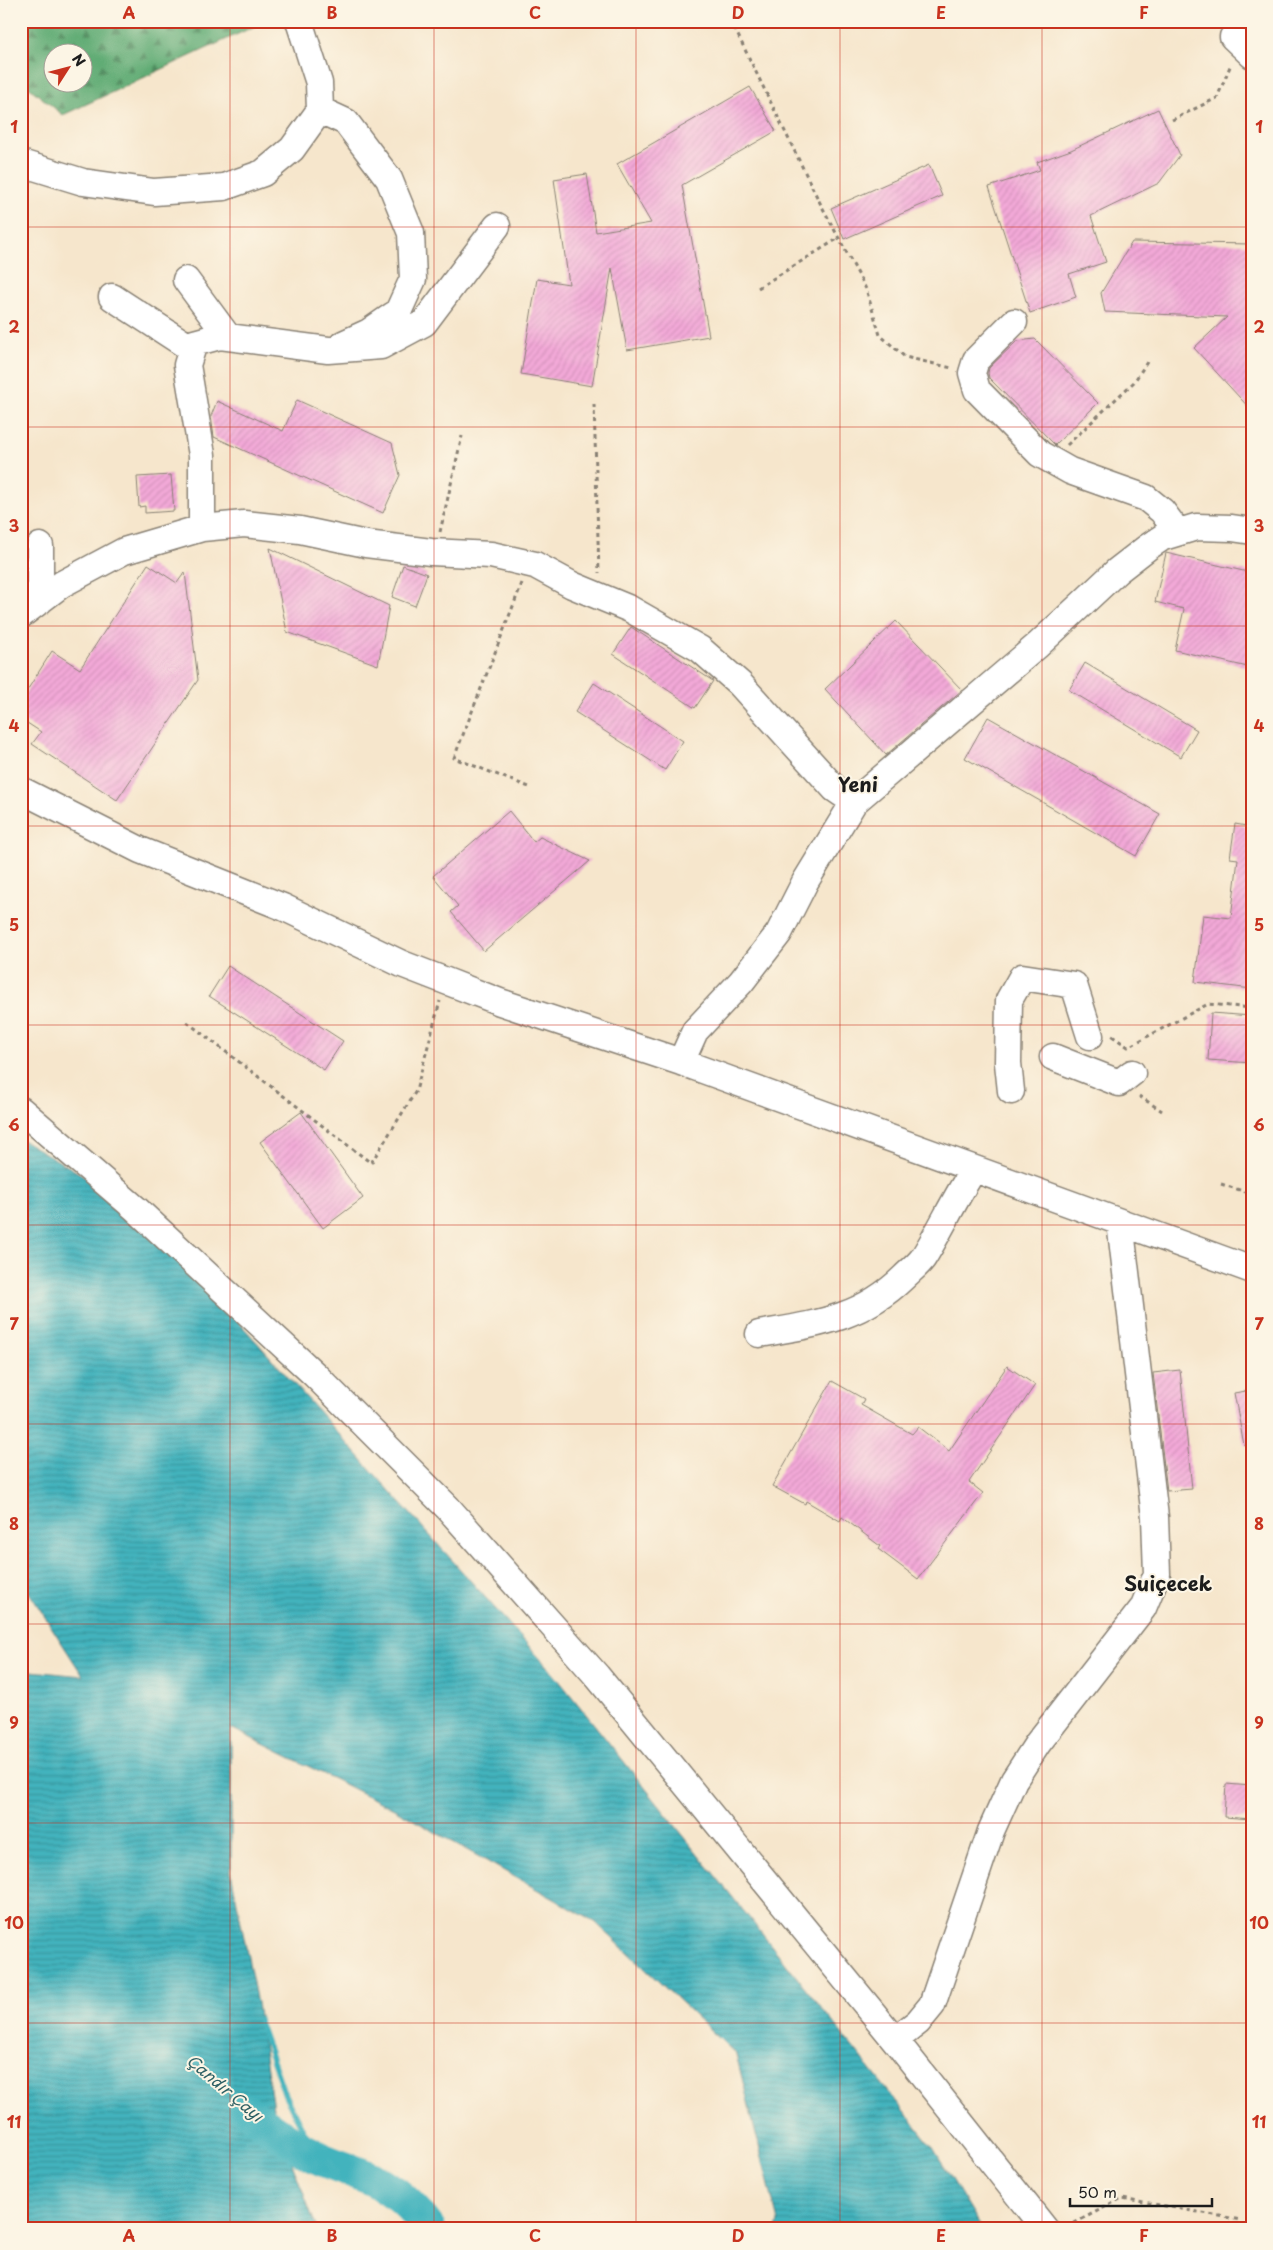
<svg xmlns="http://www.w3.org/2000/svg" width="1273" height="2250" font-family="'Playpen Sans',sans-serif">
<defs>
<pattern id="forest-firs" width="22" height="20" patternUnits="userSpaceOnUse" patternTransform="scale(1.25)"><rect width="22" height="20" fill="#61ac74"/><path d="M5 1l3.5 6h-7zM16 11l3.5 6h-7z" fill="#4f8b5e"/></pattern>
<pattern id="water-rules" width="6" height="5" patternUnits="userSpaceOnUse" patternTransform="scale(1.25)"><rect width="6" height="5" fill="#43b3bd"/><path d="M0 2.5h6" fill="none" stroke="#379199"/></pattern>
<pattern id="building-hatch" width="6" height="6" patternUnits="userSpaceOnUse" patternTransform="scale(1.25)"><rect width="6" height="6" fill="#f3a9d8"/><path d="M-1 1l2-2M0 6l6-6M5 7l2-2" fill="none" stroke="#d091b9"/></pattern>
</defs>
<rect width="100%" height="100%" fill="#fcf5e5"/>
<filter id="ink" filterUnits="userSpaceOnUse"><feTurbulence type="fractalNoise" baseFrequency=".02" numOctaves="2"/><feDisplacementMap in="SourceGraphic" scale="10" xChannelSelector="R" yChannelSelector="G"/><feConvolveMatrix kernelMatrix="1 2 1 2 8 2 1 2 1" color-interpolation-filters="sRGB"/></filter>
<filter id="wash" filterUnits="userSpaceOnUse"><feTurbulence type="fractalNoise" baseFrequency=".0096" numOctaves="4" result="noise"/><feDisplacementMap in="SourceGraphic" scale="20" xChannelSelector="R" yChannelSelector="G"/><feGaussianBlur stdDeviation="1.12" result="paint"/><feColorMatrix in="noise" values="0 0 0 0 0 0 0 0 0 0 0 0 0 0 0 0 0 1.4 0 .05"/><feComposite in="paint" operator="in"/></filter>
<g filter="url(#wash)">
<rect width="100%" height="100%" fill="#f6e6cc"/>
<path fill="url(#forest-firs)" stroke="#3e6448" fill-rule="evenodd" d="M21,21H266L63,115L21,81ZM52,52H82V82H52Z"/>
<path fill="url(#water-rules)" stroke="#30686c" d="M21,1139L134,1205L553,1673L932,2146L982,2229H776L778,2222L736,2054L595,1922L394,1809L231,1728V1872L257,2003L274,2115L317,2229H21V1670L83,1676L21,1580Z"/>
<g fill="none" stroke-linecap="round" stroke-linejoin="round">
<path stroke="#43b3bd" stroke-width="5.5" d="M258,2019L285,2095L317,2157"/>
<path stroke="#43b3bd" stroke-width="34" d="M245,2109C268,2127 292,2145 319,2158C336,2166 355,2171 372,2179C396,2190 414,2208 429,2229"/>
</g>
<g id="blocks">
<path fill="url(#building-hatch)" d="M750,87L776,131L682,185L709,336L627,350L612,268L592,386L521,374L537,279L569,284L554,179L587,174L596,232L651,223L617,164Z
M1158,109L1180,155L1159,183L1091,216L1106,262L1069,274L1076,297L1030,313L989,187L1040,170L1037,162L1071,150Z
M929,165L942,196L844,239L831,208Z
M1132,242L1252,244V411L1194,348L1227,317L1105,312L1101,293Z
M1035,339L1098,403L1055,445L989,378L988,373L989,368L1017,341Z
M297,400L392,443L400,475L383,513L214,437L211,416L217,401L283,431Z
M171,475L174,511L145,513V506L139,507L137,477Z
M270,548L389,606L378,665L287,632Z
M1166,553L1252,573V668L1175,650L1184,609L1155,602Z
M148,564L177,583L185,572L198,680L117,800L32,744L41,732L21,719V700L52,651L80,669Z
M403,565L427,574L415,606L392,597Z
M896,621L962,690L886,755L825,689Z
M631,627L713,681L695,708L613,654Z
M1085,663L1197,730L1181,757L1069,690Z
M594,683L683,741L665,770L575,712Z
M988,717L1160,814L1136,856L965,758Z
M509,811L534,842L540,837L590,861L484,951L451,912L458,906L433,876Z
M1235,824L1252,827V989L1195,982L1203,915L1231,918L1238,859L1230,858Z
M228,966L343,1041L324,1070L209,996Z
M1211,1013L1252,1016V1063L1208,1060Z
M301,1112L363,1198L323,1228L260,1142Z
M1007,1366L1035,1385L969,1482L983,1493L918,1579L878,1549L880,1546L842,1517L840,1521L806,1501L805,1504L772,1486L832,1381L864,1399L861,1405L912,1434L918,1427L949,1451Z
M1180,1370L1192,1489L1167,1491L1153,1373Z
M1252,1390V1445H1244L1234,1393Z
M1226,1784L1252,1786V1819L1224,1817Z"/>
</g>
</g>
<g filter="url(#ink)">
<use href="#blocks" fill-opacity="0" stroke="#898174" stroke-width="1"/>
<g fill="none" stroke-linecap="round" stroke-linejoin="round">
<defs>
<path id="minor" d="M1233,37L1252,55
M320,110L346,122L389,179L411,233L413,279L398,312L369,332L343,344
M21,163L83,182L154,192L224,187L263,173L292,149L320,110L319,83L299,21
M186,280L228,337
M112,297L192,349
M1014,322L976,360L972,373L977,390L1040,454L1070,471L1146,498L1162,511L1177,531
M202,528V455L187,365L194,343L220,336L328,350L381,346L424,323L497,226
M40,601V546
M21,615L62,584L124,551L202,528L244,524L300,530L366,544L431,552L491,555L535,565L572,585L630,609L700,649L740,684L835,789L854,802
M21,790L140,850L283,907L402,964L446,981L500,1002L681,1062L1252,1270
M1053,1057L1119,1083L1132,1073
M681,1062L695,1031L741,982L779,933L805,882L854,802L1038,645L1117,571L1148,547L1163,537L1196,527L1232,528L1252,531
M1011,1091L1008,1063L1009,1000L1022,977L1074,985L1090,1036
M21,1110L136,1209L314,1374L448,1508L597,1676L895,2040L1045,2229
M759,1334C816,1324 861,1319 904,1277C910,1271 918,1265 923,1258C941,1229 955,1198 974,1169
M895,2040L918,2022L932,2005L991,1831L1014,1780L1038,1743L1143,1608L1157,1574L1155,1517L1120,1222"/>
</defs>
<use href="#minor" stroke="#898174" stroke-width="29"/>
<path stroke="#898174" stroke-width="3" stroke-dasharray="4 4" stroke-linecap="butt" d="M731,21L818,199L866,289L880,335L905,357L952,368
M1172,120L1217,98L1231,64
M758,288L839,238
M594,404L599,573
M1067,445L1134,382L1147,362
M440,532L462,436
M522,583L454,758L529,787
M187,1022L371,1163L416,1091L440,1001
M1112,1036L1128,1047L1208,1004L1252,1008
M1139,1096L1162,1111
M1221,1184L1252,1194
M1067,2227L1122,2198L1241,2220"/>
<use href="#minor" stroke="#fff" stroke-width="26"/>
</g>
</g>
<path fill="none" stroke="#c8321e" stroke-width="1" stroke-opacity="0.55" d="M230,21V2229M434,21V2229M636,21V2229M840,21V2229M1042,21V2229M21,227H1252M21,427H1252M21,626H1252M21,826H1252M21,1025H1252M21,1225H1252M21,1424H1252M21,1624H1252M21,1823H1252M21,2023H1252"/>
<g text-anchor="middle" stroke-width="4" stroke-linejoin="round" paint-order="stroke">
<g font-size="16" font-style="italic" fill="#2e6064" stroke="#fcf5e5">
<text transform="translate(225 2088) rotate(40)" y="6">Çandır Çayı</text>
</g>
<g font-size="20" font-weight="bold" fill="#1c1c1c" stroke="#fcf5e5">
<text x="858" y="792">Yeni</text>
<text x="1168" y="1591">Suiçecek</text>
</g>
</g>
<rect width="1273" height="2250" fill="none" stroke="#fcf5e5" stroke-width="55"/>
<g transform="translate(68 68) rotate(54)"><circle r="24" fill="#fcf5e5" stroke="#a29e95"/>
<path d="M0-4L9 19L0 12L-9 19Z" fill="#c8321e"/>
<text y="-8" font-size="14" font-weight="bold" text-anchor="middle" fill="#1c1c1c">N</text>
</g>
<path d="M1070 2198v8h142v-8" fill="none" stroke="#1c1c1c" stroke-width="2.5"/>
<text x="1078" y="2198" font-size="15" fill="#1c1c1c" stroke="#fcf5e5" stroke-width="4" paint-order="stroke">50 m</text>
<rect x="28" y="28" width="1218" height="2194" fill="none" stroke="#c8321e" stroke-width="2"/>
<g font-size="16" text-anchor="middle" font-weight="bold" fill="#c8321e">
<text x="129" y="19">A</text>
<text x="332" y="19">B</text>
<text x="535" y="19">C</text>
<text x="738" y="19">D</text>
<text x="941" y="19">E</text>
<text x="1144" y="19">F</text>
<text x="14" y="133">1</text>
<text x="1259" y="133">1</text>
<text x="14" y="333">2</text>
<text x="1259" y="333">2</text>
<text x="14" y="532">3</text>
<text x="1259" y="532">3</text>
<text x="14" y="732">4</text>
<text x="1259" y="732">4</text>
<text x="14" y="931">5</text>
<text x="1259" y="931">5</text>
<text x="14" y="1131">6</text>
<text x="1259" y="1131">6</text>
<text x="14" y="1330">7</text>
<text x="1259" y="1330">7</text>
<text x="14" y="1530">8</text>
<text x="1259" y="1530">8</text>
<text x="14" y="1729">9</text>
<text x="1259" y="1729">9</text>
<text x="14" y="1929">10</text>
<text x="1259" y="1929">10</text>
<text x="14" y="2128">11</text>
<text x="1259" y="2128">11</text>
<text x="129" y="2242">A</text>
<text x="332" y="2242">B</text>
<text x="535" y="2242">C</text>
<text x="738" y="2242">D</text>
<text x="941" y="2242">E</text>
<text x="1144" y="2242">F</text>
</g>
</svg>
